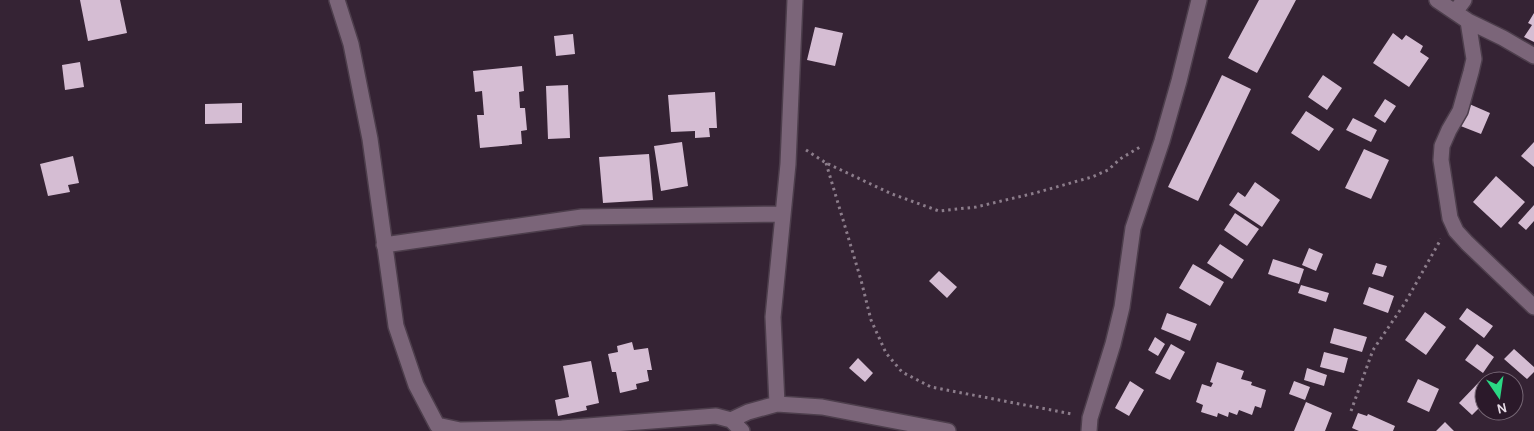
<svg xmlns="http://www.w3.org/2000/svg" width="1534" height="431" font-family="Karla,sans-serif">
<rect width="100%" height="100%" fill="#352334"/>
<path fill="#d5bdd3" d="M80,0H120L127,33L88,41Z
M1259,0H1296L1257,73L1228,58Z
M1534,13V42L1524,37L1532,25L1528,23Z
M815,27L843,33L835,66L807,60Z
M1393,33L1402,40L1406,35L1423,46L1420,52L1429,58L1409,87L1373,63Z
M573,34L575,54L556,56L554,36Z
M80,62L84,87L65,90L62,65Z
M522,66L524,91L519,92L520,108H525L527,130L521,131L522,144L480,148L477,115H484L482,91L475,92L473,71Z
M1222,75L1251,89L1198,201L1168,187Z
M1323,75L1342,88L1327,110L1308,97Z
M568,85L570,138L548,139L546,86Z
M715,92L717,128H709L710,137L695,138V131L671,132L668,95Z
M1385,99L1396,106L1385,123L1374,116Z
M242,103V123L205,124V104Z
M1467,103L1490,113L1481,134L1458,125Z
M1306,111L1334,129L1319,151L1291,133Z
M1353,118L1377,130L1371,142L1346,130Z
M682,142L688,186L661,191L654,146Z
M1534,142V167L1521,156Z
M1364,149L1389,160L1371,199L1345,188Z
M649,154L653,200L603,203L599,157Z
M73,156L79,183L68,185L70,192L48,196L40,164Z
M1496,176L1525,202L1501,228L1473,202Z
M1255,182L1280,200L1262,227L1229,205L1238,192L1245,197Z
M1534,205V221L1526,230L1518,223Z
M1235,213L1259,229L1247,246L1224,230Z
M1220,244L1244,260L1232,279L1207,263Z
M1309,248L1323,254L1316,271L1302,265Z
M1273,259L1304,269L1299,284L1268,274Z
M1376,263L1387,266L1383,277L1372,274Z
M1193,264L1224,282L1210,306L1179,288Z
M939,271L957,287L947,298L929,281Z
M1301,285L1329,293L1326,302L1298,293Z
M1369,287L1394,296L1388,313L1363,304Z
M1467,308L1493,326L1484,338L1459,319Z
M1425,312L1446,327L1426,355L1405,340Z
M1167,313L1197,324L1190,341L1161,329Z
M1334,328L1367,337L1362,352L1330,343Z
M1155,337L1165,344L1158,356L1148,350Z
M632,342L634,350L648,348L652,370H647L649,381L636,384L637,389L620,393L616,372H612L608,354L618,352L617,346Z
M1171,344L1185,352L1170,380L1155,373Z
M1477,344L1494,357L1483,373L1465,360Z
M1514,349L1534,367V372L1527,379L1504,359Z
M1324,352L1348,358L1344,373L1320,367Z
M858,358L873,373L865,382L849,368Z
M591,361L599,403L586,406L587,410L558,416L555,400L569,397L563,366Z
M1217,362L1244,371L1241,379L1252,382L1251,385L1266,390L1261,408L1255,406L1252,415L1239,410L1237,415L1229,412L1228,417L1218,413L1217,417L1201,412L1203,405L1196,402L1202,384L1211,387L1213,383L1210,382Z
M1307,368L1327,375L1324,386L1304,380Z
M1418,379L1439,389L1429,412L1407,402Z
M1482,379L1484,381V403L1472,415L1459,403Z
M1130,381L1144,390L1129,416L1115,408Z
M1294,381L1310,387L1305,400L1289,394Z
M1306,402L1332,413L1325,431H1294Z
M1358,413L1367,416L1368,414L1395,426L1393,431H1359L1352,428Z
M1445,422L1454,431H1436Z"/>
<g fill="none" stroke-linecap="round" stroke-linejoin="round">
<defs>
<path id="minor" d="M337,0L351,44L370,139L396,326L416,385L437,425L460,430L562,428L716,416L731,420L742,431
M1437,0L1468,21L1503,38L1534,56
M1455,12L1464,0
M1468,21L1474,59L1471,72L1460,111L1449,130L1442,146L1441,160L1450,218L1456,231L1467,243L1534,307
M384,245L582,217L782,214
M777,404L773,317L788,164L795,0
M731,420L748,412L777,404L822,407L948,431
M1089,431L1090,418L1113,344L1122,307L1133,228L1162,141L1179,81L1199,0"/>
</defs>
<use href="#minor" stroke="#4d3e4c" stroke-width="18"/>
<path stroke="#8c7d8b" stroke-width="3" stroke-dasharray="2.5 4" stroke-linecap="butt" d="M806,150L826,163L892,194L939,211L976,207L1035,193L1092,177L1108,170L1120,159L1140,147
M826,163L861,280L871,320L886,353L902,372L931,387L1072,414
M1351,411L1373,350L1405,303L1441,239"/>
<use href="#minor" stroke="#7b6579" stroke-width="15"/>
</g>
<g transform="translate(1499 396) rotate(167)"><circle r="24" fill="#2b192a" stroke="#766775"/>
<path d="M0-4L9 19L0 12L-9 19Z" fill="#2bd884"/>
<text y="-8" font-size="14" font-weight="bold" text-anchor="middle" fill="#e7dbe6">N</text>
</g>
</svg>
